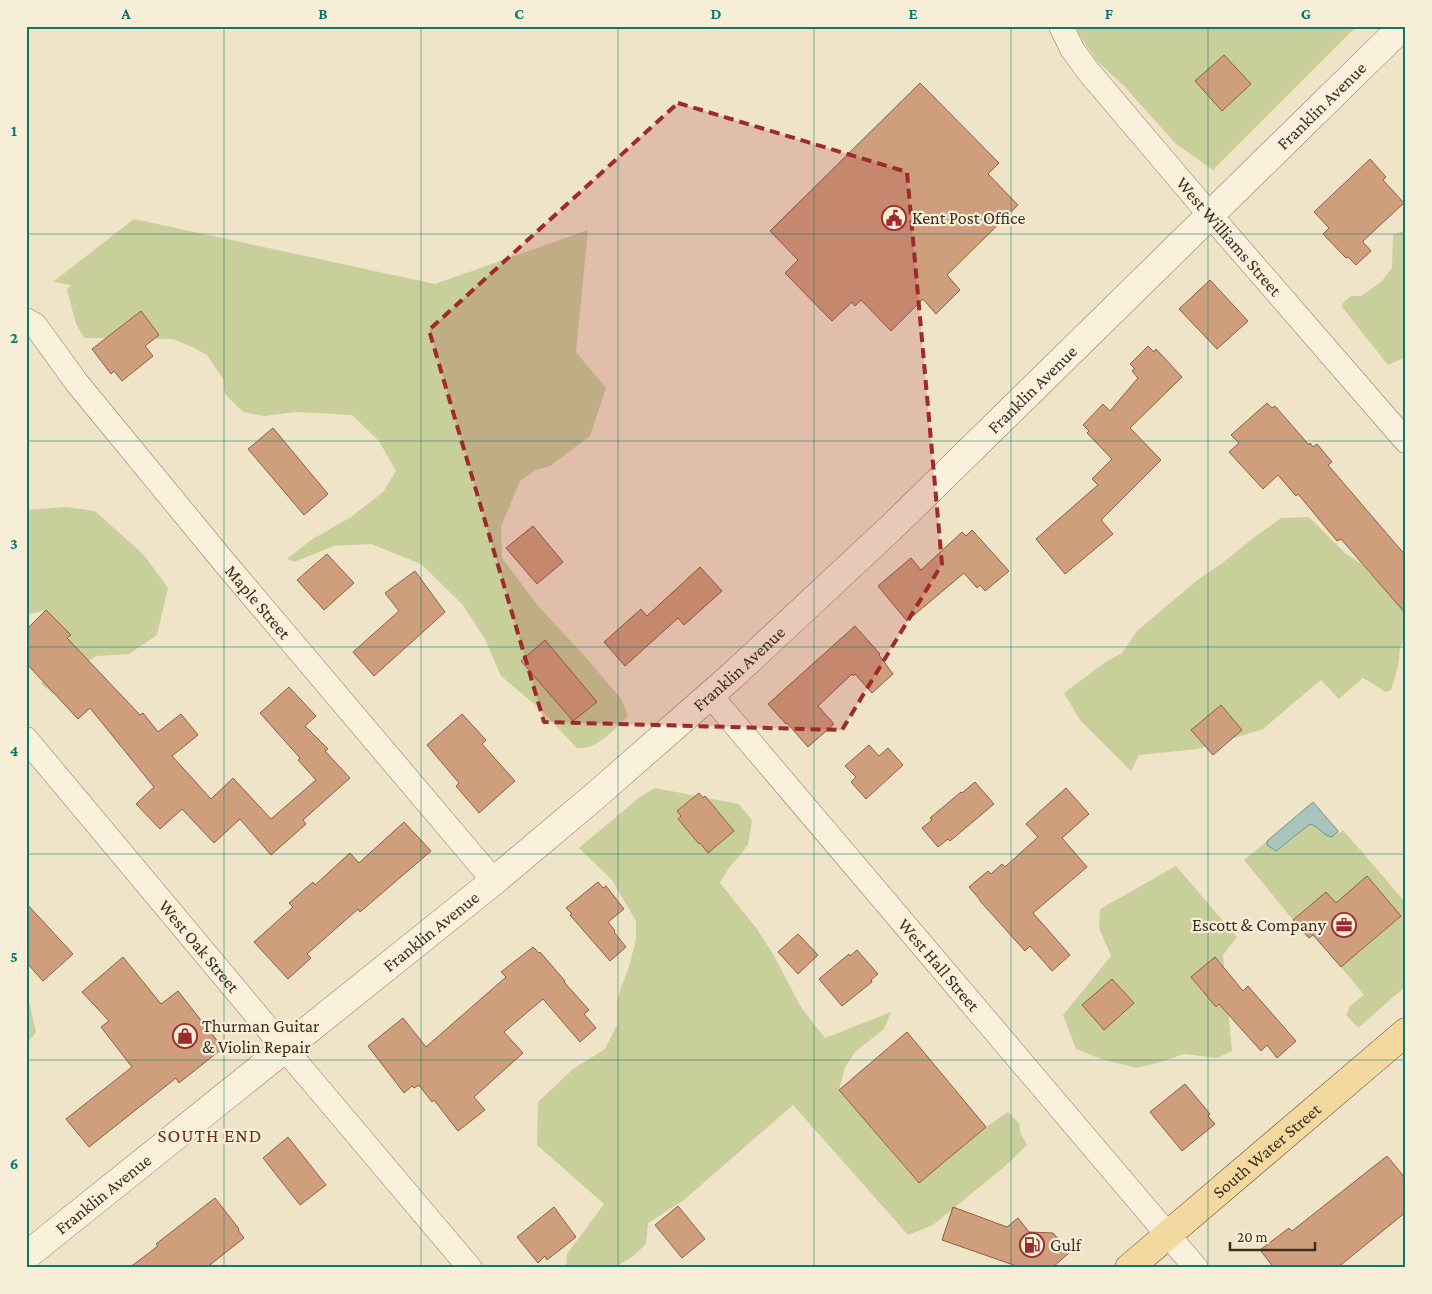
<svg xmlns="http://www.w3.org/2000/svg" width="1432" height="1294" font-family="'Crimson Pro',serif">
<rect width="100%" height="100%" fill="#f0e4c8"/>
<path fill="#c9cf9b" d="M1080,26H1357L1213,170L1175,143L1124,86L1097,61L1076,30Z
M134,219L435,284L588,230L576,352L606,388L590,436L550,466L536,470L520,481L501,527L502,558L539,607L590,662L621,699L628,716C615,728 597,751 577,748L539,708L501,676L485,639L462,604L421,564L371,544L334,546L294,562L287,559L311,540L351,517L383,492L396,471L379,441L352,415L296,412L264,416L243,412L225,394L223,379L207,355L194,348L173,339L84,338L76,324L67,290L71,285L53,282Z
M1404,231L1406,233V357L1388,365L1342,307L1343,303L1351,296H1361L1374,287L1382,281L1392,268L1393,235Z
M66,507L95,511L144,555L168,588L157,635L129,654L97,656L75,668L54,694L41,684L46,670L60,656L71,635L46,610L26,615V510Z
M1309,517L1346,554L1362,564L1400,607L1406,608V637L1400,648L1398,667L1391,690L1386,692L1363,678L1339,699L1321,680L1263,729L1198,749L1139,755L1131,771L1080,720L1064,693L1107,661L1122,653L1137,631L1200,578L1221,564L1256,536L1281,518Z
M655,788L739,804L752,820L748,845L729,868L720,883L757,929L773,954L801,1007L825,1038L891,1012L884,1029L855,1052L845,1067L839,1090L918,1183L986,1127L1008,1112L1019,1123L1020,1132L1027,1145L1003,1168L933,1225L908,1235L793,1105L684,1200L648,1223L646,1244L631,1258L613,1268H566L567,1254L604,1204L537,1145L538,1102L573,1069L605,1049L617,1025V1004L621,987L629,967L636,939V921L612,880L579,848L641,796Z
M1310,824C1318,826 1323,833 1331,837L1338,831L1340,833L1343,830L1406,903V986L1358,1028L1346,1015L1350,1006L1364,995L1341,967L1351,959L1350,956L1359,952L1401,916L1367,876L1336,903L1326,892L1293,920L1244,860L1267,841L1268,845L1276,851Z
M1176,866L1237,937L1223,955L1232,1051L1217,1058L1184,1054L1160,1062L1137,1068L1101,1059L1076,1049L1063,1015L1111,956L1099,928L1100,909Z
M26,988L36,1032L26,1045Z"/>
<path fill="#a9c4bc" stroke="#6f938a" d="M1313,802L1338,831L1332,837C1323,836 1319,826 1310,824L1276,851L1267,845V841Z"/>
<path fill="#cf9f7d" stroke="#8d5f41" d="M1224,55L1251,84L1222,111L1195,81Z
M920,83L999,163L988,174L1018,205L947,275L960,290L936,314L923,299L891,331L861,300L855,306L852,302L832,321L785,273L798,260L770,231Z
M1370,159L1386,177L1383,180L1404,203L1363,241V242L1371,251L1356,265L1348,257L1346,258L1323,234L1329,228L1314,212Z
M1210,280L1248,321L1217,349L1179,309Z
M141,311L159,335L145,346L153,356L122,381L114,371L111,374L92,349Z
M1148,346L1154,352L1156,349L1182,377L1130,428L1161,460L1101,520L1113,534L1065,574L1036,539L1098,485L1092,479L1112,459L1087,433L1089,431L1083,425L1103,404L1110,411L1138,378L1132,371L1135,369L1130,364Z
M1267,403L1272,408L1275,406L1309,445L1310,443L1313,447L1317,444L1332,462L1328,465L1406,556V614L1341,539L1337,541L1298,494L1296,496L1278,475L1263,489L1229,452L1239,443L1231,435Z
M273,428L328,494L304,515L248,449Z
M533,526L563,562L537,584L506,548Z
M972,530L1009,571L985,591L980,585L977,588L964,573L907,621L878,586L911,558L921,570L962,532L966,536Z
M327,554L354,583L324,610L297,580Z
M700,567L722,591L684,625L678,618L625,666L604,642L641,609L647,616Z
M415,571L445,612L374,676L353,652L399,611L385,593Z
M46,610L71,635L67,638L140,715L143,713L158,732L181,714L198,735L172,756L211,799L233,778L271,819L316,780L298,760L300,758L260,713L289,687L316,716L305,726L328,749L325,751L350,778L303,820L306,824L271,855L240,819L214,843L182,809L160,829L136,804L154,787L90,708L78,719L26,663V630Z
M855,626L880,654L879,655L893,674L872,693L855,674L853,676L852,674L818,706L834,724L808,747L787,723L786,724L768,704Z
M545,640L597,702L573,721L521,661Z
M1221,705L1242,730L1213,755L1191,730Z
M462,714L486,740L482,744L515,781L479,813L456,786L459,783L427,745Z
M869,745L879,756L888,748L903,765L866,799L851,782L856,777L845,766Z
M975,782L994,804L950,841L948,839L938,847L922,828L932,820L930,818L961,792L962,793Z
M1066,788L1089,814L1062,838L1087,867L1033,913L1070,955L1052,971L1030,946L1025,951L980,901V900L969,887L988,871L991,874L1002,864L1005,867L1038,837L1026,824Z
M699,793L703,798L705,796L734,831L708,853L700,843L699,844L678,819L681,816L677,811Z
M404,822L431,851L360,912L358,909L307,954L311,958L288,979L254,942L293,907L289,903L313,882L315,885L350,853L359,863Z
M1367,876L1401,916L1341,967L1313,935L1309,938L1293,920L1326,892L1336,903Z
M598,882L603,888L606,886L624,909L608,922L615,931L614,932L626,947L610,961L570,915L572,914L566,908Z
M26,903L73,954L43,981L26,962Z
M798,934L818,955L798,974L778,952Z
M533,947L539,953L540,952L565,981L564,982L589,1010L584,1014L596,1028L580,1042L543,999L504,1032L523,1053L474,1097L485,1110L458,1131L434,1100L432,1102L419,1085L414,1088L412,1086L404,1093L368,1046L403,1018L426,1047L506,977L501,972Z
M857,950L878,974L871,980L872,982L842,1006L819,979L849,954L850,956Z
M123,957L161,1004L178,991L223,1048L179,1083L176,1078L89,1147L66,1119L132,1067L101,1027L109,1021L82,992Z
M1215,957L1243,991L1248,986L1253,992L1296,1041L1277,1058L1267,1045L1261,1051L1219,1004L1216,1007L1191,977Z
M1112,979L1134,1003L1104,1030L1082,1005Z
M907,1032L986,1127L919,1183L839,1090Z
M1185,1084L1210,1114L1208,1116L1215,1124L1182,1151L1150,1112Z
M288,1137L326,1185L300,1205L263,1158Z
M1387,1156L1406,1179V1212L1337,1268H1274L1260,1250L1289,1228L1292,1231Z
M215,1198L239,1229L238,1230L244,1238L206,1268H129L158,1246L156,1244Z
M678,1206L705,1239L682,1258L655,1225Z
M554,1207L576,1237L547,1260L545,1256L538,1263L517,1237Z
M953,1207L1007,1227L1018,1218L1029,1232L1053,1233L1070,1252L1052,1268H1022L942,1240Z"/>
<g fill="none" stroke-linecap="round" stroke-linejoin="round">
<defs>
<g id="minor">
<path id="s1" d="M1061,26L1072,49L1088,71L1210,215L1406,441"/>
<path id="s2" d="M26,320L35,325L77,383L224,562L494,881"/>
<path id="s3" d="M710,695L1196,1268"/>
<path id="s4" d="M26,739L285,1049L470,1268"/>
</g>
<g id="tertiary">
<path id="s5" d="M26,1256L494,881L595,796L732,676L895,524L1403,26"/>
</g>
<g id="primary">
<path id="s6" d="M1129,1268L1406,1032"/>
</g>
</defs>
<use href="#minor" stroke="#8d765c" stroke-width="25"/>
<use href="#tertiary" stroke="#8d765c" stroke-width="29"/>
<use href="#primary" stroke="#5b4430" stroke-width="29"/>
<use href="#minor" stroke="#faf1dc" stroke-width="24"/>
<use href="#tertiary" stroke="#faf1dc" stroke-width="28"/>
<use href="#primary" stroke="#f3d9a0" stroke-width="28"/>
</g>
<path fill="#9e2a2b" fill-opacity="0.2" stroke="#9e2a2b" stroke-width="4" stroke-dasharray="10 6" stroke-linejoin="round" d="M678,103L907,172L942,564L842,730L544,722L429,330Z"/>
<path fill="none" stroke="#0f766e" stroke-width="1" stroke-opacity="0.55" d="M224,26V1268M421,26V1268M618,26V1268M814,26V1268M1011,26V1268M1208,26V1268M26,234H1406M26,441H1406M26,647H1406M26,854H1406M26,1060H1406"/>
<defs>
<symbol id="civic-ring" viewBox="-11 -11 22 22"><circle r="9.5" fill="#f7eed8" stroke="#9e2a2b" stroke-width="1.5"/><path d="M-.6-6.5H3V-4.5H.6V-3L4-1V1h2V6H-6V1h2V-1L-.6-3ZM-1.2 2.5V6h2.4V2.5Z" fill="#9e2a2b"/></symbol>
<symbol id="office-ring" viewBox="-11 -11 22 22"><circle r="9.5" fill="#f7eed8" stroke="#9e2a2b" stroke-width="1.5"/><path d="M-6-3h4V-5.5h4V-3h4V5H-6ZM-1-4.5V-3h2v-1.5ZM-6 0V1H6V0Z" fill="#9e2a2b"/></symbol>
<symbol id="shop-ring" viewBox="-11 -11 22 22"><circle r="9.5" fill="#f7eed8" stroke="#9e2a2b" stroke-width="1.5"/><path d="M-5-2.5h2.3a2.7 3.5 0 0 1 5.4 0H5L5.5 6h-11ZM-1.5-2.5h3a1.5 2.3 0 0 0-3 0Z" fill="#9e2a2b"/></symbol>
<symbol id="fuel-ring" viewBox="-11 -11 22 22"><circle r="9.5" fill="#f7eed8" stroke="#9e2a2b" stroke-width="1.5"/><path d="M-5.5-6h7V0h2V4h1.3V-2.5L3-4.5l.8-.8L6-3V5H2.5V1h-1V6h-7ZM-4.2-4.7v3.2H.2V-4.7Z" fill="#9e2a2b"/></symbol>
</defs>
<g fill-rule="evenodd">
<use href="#civic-ring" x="880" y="204" width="28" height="28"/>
<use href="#office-ring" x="1330" y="911" width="28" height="28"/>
<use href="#shop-ring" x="171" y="1022" width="28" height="28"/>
<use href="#fuel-ring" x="1018" y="1231" width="28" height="28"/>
</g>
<g text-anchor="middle" stroke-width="4.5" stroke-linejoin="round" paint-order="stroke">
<g font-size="18" fill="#3d2e20" stroke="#f7eed8">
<text dy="6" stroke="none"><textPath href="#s5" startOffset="1734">Franklin Avenue</textPath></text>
<text dy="6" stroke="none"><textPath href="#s1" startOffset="270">West Williams Street</textPath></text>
<text dy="6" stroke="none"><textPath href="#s5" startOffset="1329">Franklin Avenue</textPath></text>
<text dy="6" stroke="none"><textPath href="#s2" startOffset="366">Maple Street</textPath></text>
<text dy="6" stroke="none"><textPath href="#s5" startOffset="924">Franklin Avenue</textPath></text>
<text dy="6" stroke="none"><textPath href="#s5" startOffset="519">Franklin Avenue</textPath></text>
<text dy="6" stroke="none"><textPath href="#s4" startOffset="270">West Oak Street</textPath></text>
<text dy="6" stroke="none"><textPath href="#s3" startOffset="354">West Hall Street</textPath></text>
<text dy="6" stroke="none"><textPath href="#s6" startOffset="181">South Water Street</textPath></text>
<text dy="6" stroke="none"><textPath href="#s5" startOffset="99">Franklin Avenue</textPath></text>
</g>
<g font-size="18" fill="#3d2e20" stroke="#f7eed8" text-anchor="start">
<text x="912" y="224">Kent Post Office</text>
<text x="1326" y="931" text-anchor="end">Escott &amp; Company</text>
<text x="202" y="1032">Thurman Guitar<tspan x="202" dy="21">&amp; Violin Repair</tspan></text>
<text x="1050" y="1251">Gulf</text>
</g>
<g font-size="19" letter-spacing="1" fill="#6b2e1e" stroke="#f7eed8">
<text x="210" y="1142">SOUTH END</text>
</g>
</g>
<rect width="1432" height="1294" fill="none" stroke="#f7eed8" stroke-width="55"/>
<path d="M1230 1242v8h85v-8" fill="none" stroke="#3d2e20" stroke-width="2.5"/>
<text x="1237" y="1242" font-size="15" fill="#3d2e20" stroke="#f7eed8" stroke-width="4" paint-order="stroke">20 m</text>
<rect x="28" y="28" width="1376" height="1238" fill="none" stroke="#0f766e" stroke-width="2"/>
<g font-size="16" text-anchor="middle" font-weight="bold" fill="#0f766e">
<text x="126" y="19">A</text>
<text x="323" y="19">B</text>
<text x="519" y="19">C</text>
<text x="716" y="19">D</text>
<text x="913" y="19">E</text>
<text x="1109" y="19">F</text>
<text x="1306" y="19">G</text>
<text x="14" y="136">1</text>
<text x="14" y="343">2</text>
<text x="14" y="549">3</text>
<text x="14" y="756">4</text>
<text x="14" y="962">5</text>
<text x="14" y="1169">6</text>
</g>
</svg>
